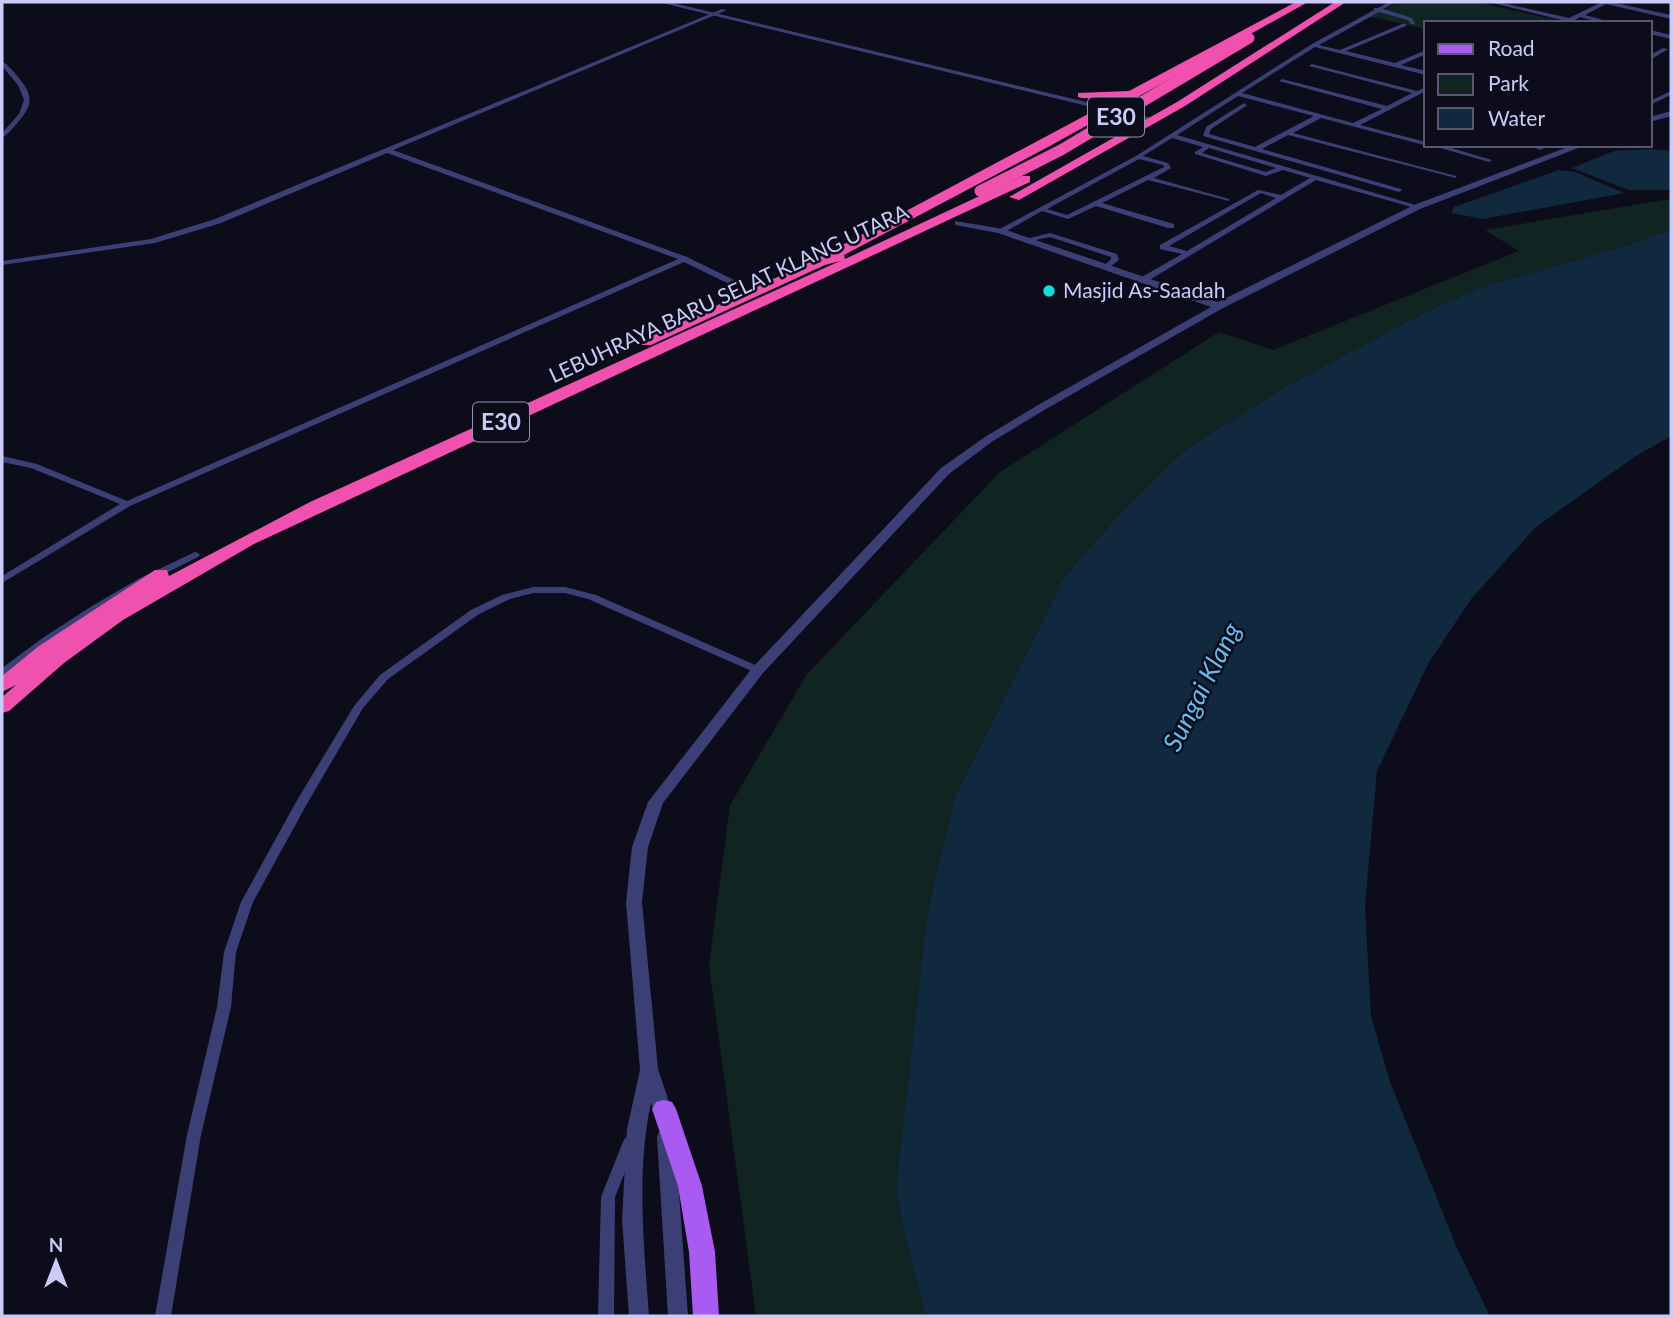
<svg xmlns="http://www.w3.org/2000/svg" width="1673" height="1318" font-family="Lato,sans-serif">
<rect width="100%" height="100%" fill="#0d0c1b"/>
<path fill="#102421" d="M1399,2H1476L1557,20L1426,23V29L1370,17Z
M1671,199V229L1625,246L1479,288L1422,314L1283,388L1185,450L1127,506L1064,577L955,797L927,914L896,1188L904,1233L926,1316H756L709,965L730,805L807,674L1000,472L1219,332L1273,350L1519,251L1485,230Z"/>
<path fill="#11293f" d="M1651,149L1671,151V190H1629L1572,168L1614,151Z
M1559,170L1575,172L1624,193L1483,219L1451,213L1454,207Z
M1671,229V436L1636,456L1536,527L1471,599L1428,664L1377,771L1365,906L1371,1016L1390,1082L1457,1248L1490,1316H926L904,1233L896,1188L927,914L955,797L1064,577L1127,506L1185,450L1283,388L1422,314L1479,288L1625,246Z"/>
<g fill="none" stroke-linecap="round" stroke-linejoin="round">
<path fill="#3b3f76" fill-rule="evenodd" d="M1389,2H1396L1383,9L1412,18L1415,24H1411L1408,20L1379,12L1319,45L1340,50L1402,24H1406V26L1346,51L1395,63L1426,50V54L1401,65L1426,71V75L1315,47L1242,93L1353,123L1382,109L1279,81L1282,79L1387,106L1412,93L1309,66L1312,64L1417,91L1426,87V91L1360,125L1426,142V145H1428H1424L1321,118L1293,133L1456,176V178L1288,135L1262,149L1401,189L1402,190L1399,192L1203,136L1206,127L1244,103L1247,105L1246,106L1211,129L1209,134L1255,147L1314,116L1238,96L1177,135L1419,206V208H1415L1316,180L1146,282H1140V278L1182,254L1160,249V245L1258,190L1281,195L1310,178L1283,170L1266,176L1195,154V152L1203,147L1172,138L1143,156L1168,163L1171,168L1154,178L1229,199V201L1148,180L1102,203L1174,224V228H1168L1096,206L1068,219L1042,211L1003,233L996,231L1136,156L1312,44L1374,10V8H1378ZM1209,148L1276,168L1266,172L1202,153ZM1139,159L1163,165L1164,167L1067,215L1047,209ZM1261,193L1276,198L1187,251L1169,246Z
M1489,2H1498L1569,18L1602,2H1611L1671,15V19L1606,4L1585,15L1614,23H1603L1580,17L1575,20L1585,23H1574Z
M722,9L727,10L393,150L687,257L734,280L733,304H730L726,302L727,283L684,262L130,506L2,583V576L120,504L31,468L2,462V456L37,464L127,501L678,259L387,153L221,223L155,243L2,265V261L151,239L215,219Z
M1650,30L1671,35V39L1650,34Z
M1663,48L1668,49L1650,60V55Z
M2,61C8,65 13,71 18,77C33,95 34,104 18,122C13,128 8,134 2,138V133L19,114L24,100L18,85L2,66Z
M1671,91V95L1650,105V101Z
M1430,145H1441L1492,160L1489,162Z
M1527,145H1538L1544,148L1541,150Z
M1050,233L1117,254L1119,260L1107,269L1103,267L1111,259V257L1050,237L1026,242L1022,240Z
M195,552L198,553L200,555L198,557C130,590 66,629 6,675L2,676V668L44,637L92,606L140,578Z
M533,587H565L596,595L762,668L763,670L762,672H754L588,599L565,593H533L510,599L479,614L388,679L363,708L308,802L253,902L236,952L231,1007L201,1135L171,1316H155L187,1135L217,1007L224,952L241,902L296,802L354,706L380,675L471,610L502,595Z
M630,1136L635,1138L637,1142L615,1197L614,1316H598L601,1197L623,1142L625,1138Z"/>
<path fill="#3b3f76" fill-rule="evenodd" d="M658,2H669L1157,119L1153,122Z
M1671,111V116L1650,122V117Z
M1573,145H1586L1420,209L1223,308L1046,409L993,441L949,474L763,673L663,803L648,847L642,902L658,1069L674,1117L672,1122L665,1125L658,1122L651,1103C636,1173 644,1245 649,1316H629L622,1219L627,1129L640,1070L626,902L632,847L648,802L753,667L941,468L985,437L1038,405L1211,307L998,233L955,225V221L1003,229L1218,302L1414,205Z
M666,1129L673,1132L675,1137L688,1316H668L657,1137L659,1132Z"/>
<path fill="#a95bf1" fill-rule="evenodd" d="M664,1100L672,1102L676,1109L702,1186L715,1252L719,1316H693L689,1252L678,1186L652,1109L656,1102Z"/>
<path fill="#f050ae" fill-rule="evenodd" d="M1296,2H1308L1050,146L844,255L845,259L1022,176H1030V182L254,544L123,620L64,663L9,711L2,713V697L16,685L2,692V676L39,646L155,570H167L169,576L310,502L840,261L825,265L651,345H641L639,342L818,258L1118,98H1082L1078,97V93L1129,91Z
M1335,2H1346L1185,106L1019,200L1009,197L1177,102Z"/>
<path stroke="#f050ae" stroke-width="11" d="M980,191L1061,150L1249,38"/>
</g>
<circle fill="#13dedc" stroke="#0d0c1b" stroke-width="2.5" cx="1049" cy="291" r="7"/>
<g text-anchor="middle" stroke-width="5" stroke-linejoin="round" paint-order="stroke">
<g font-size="21" fill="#cbcbfa" stroke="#0d0c1b" text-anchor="start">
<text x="1063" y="298">Masjid As-Saadah</text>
</g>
<g font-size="21" fill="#cbcbfa" stroke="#0d0c1b">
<text transform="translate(729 294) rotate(-25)" y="7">LEBUHRAYA BARU SELAT KLANG UTARA</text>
</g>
<g fill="#0d0c1b" stroke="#9292b7" stroke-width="2">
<rect x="1088" y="97.5" width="56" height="39" rx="5"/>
<rect x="473" y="402.5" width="56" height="39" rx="5"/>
</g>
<g font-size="23" font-weight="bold" fill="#cbcbfa">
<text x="1116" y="125">E30</text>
<text x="501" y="430">E30</text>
</g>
<g font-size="26" font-style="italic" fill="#62bef1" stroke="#0d0c1b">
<text transform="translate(1202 687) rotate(-63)" y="9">Sungai Klang</text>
</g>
</g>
<rect width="1673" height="1318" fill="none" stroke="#cbcbfa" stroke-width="7"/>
<rect x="1424" y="21" width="228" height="126" fill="#0d0c1b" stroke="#595874" stroke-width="2"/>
<rect x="1438" y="44" width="35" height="10" fill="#a95bf1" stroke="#595874" stroke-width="2"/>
<text x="1488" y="56" font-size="21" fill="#cbcbfa">Road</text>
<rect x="1438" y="74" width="35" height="21" fill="#102421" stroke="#595874" stroke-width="2"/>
<text x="1488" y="91" font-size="21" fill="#cbcbfa">Park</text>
<rect x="1438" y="108" width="35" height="21" fill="#11293f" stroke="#595874" stroke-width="2"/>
<text x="1488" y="126" font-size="21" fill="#cbcbfa">Water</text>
<g transform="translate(56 1262)" stroke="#0d0c1b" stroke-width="5" paint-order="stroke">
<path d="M0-5L12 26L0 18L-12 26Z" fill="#cbcbfa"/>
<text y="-10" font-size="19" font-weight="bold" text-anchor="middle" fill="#cbcbfa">N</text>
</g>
</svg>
